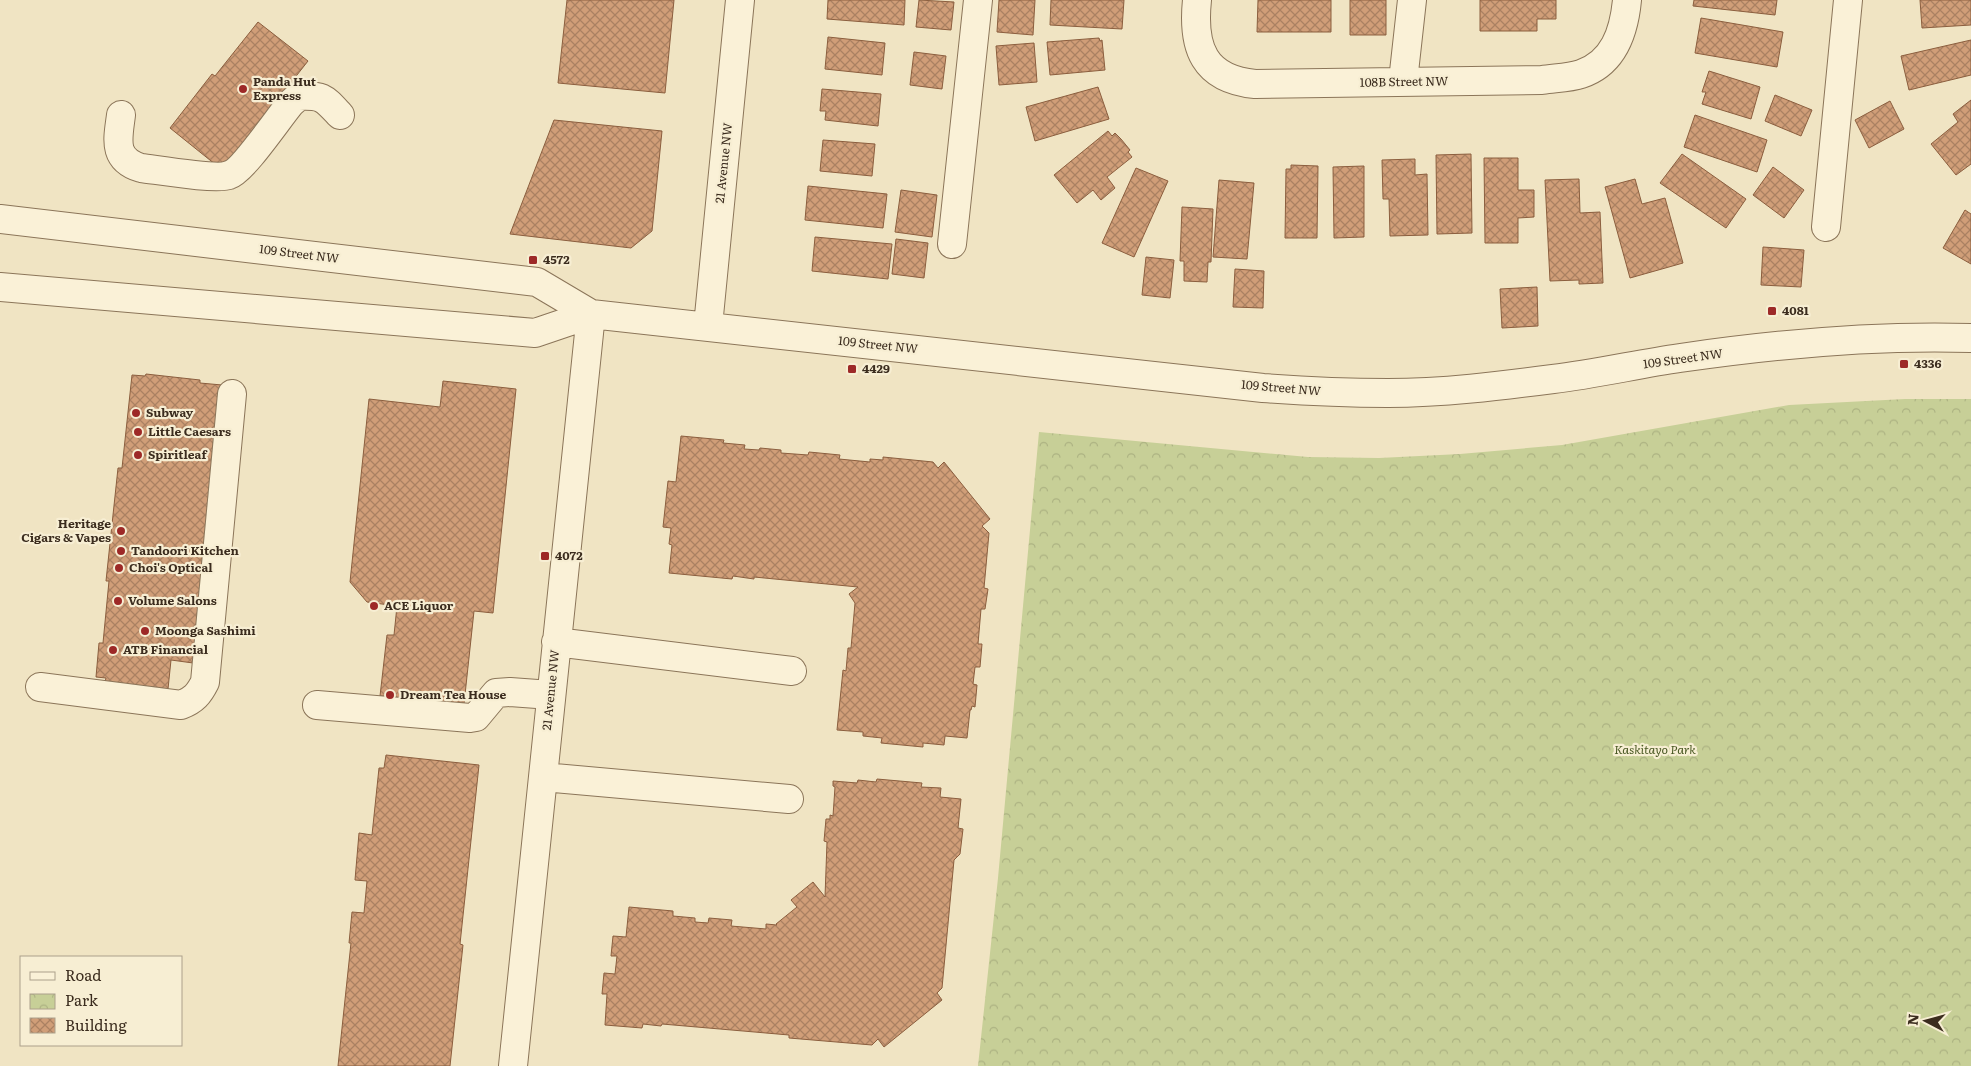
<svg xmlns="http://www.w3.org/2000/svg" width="1971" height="1066" font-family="Literata,serif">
<defs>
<pattern id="park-crowns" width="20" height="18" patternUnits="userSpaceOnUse" patternTransform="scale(1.25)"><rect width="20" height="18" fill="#c7cf97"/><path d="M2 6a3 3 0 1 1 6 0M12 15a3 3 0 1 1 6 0" fill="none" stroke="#acb282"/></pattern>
<pattern id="building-cross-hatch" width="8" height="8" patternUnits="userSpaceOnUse" patternTransform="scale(1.25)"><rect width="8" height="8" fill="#d09e78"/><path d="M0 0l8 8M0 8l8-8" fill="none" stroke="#aa8162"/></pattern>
</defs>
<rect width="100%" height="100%" fill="#f0e4c3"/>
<path fill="url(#park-crowns)" d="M1905,399H1971V1066H978L998,878L1039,432L1308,457L1379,458L1460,454L1562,445L1789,405Z"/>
<path fill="url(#building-cross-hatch)" stroke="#8b5e3e" d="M567,0H674L665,93L558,83Z
M828,0H905L904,25L827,19Z
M919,0L954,2L951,30L916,27Z
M999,0H1035L1033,35L997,32Z
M1051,0H1124L1122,29L1050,25Z
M1258,0H1331V32H1257Z
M1350,0H1386V35H1350Z
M1480,0H1556V19H1537V31H1480Z
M1694,0H1777L1775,15L1693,6Z
M1920,0H1971V25L1922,28Z
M1701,18L1783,32L1777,67L1695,53Z
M258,22L308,61L275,103L226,173L170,128L212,74L215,76Z
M828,37L885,43L882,75L825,69Z
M1099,38L1100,41L1102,40L1105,70L1050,75L1047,42Z
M1971,40V75L1909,90L1901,56Z
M1034,43L1037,82L999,85L996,46Z
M914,52L946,56L942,89L910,85Z
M1709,71L1760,87L1751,119L1702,104L1706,92H1702Z
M1098,87L1109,119L1035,141L1026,107Z
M822,89L881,94L878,126L825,120L826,111H820Z
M1775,95L1812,110L1801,136L1765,121Z
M1971,100V164L1956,175L1931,144L1958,122L1953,114Z
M1890,101L1904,129L1869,148L1855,120Z
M1695,115L1767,140L1757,172L1684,147Z
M554,120L662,131L652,231L631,248L510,234Z
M1108,131L1112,136L1115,133L1121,139L1130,150L1128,152L1132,157L1107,177L1115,188L1101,200L1093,190L1077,203L1054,175Z
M823,140L875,144L872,176L820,171Z
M1471,154L1472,233L1437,234L1436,155Z
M1682,154L1746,199L1726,228L1660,183Z
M1484,158H1518V190H1534V217L1518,218V243H1485Z
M1415,159V175L1427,174L1428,235L1390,236L1389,199H1383L1382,160Z
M1291,165L1318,166L1317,238H1285L1286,169H1291Z
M1364,166V237L1334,238L1333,167Z
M1773,167L1804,190L1784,218L1753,195Z
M1136,168L1168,181L1134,257L1102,243Z
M1579,179L1580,213L1600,212L1603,283L1579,284V280L1550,281L1545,180Z
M1635,179L1642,204L1665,198L1683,263L1630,278L1605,187Z
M1219,180L1254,183L1247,259L1213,257Z
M808,186L887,194L883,228L805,220Z
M901,190L937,195L932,237L895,232Z
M1182,207L1213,209L1211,262H1208L1207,282L1184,281V261H1180Z
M1965,210L1971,214V264L1943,248Z
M815,237L892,244L888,279L812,271Z
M896,239L928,243L924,278L892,274Z
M1763,247L1804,250L1801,287L1761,285Z
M1146,257L1174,260L1170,298L1142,295Z
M1235,269L1264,271L1263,308L1233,307Z
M1537,287L1538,326L1502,328L1500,289Z
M146,374L200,380V383L222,385L193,663L171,660L168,689L105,682L106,678L96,677L99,643H103L109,581H106L118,468H122L132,375L145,376Z
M443,381L516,389L493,613L474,611L464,704L380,696L387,635H394L397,606L367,602L350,582L369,399L440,407Z
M681,436L724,440L723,443L745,445L744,449L759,450L760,448L781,450V453L808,455L809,452L840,455L839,459L870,462V459L883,460V457L933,462L938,468L944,462L990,519L982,526L989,533L984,588L988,589L985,609H981L978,644H982L980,667H975L973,684L977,685L975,707L972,706L971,710H970L967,738L945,736L944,745L923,743V747L881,743L882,738L863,736V732L837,730L843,670L846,671L848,648H851L855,603L849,594L858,587L754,577V579L733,576L732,579L669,573L672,545L669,544L671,528L663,527L668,481L676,482Z
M386,755L479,765L460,944L463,945L450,1066H338L351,943H349L352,912L364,913L367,881L355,880L359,833L372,835L379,768H384Z
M877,779L922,783L921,787L941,788L940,797L961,799L958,828L963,829L960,854L954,860L942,988L937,993L942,1000L884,1047L878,1039L872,1045L789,1038V1035L662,1024L661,1026L643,1024L642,1028L605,1025L607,994H602L604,973L615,974L617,956H611L613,936L626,937L629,907L673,911V916L695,918V922L708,923L709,918L732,920L731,926L766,929V924L777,925L776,924L797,907L791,900L813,882L825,897L827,842L824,841L826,819H830V815L833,816L835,787L833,786V781L857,783L858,780L876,782Z"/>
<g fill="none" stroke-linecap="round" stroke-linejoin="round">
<defs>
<path id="minor" d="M1197,0C1192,48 1204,79 1255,84L1542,80C1555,78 1569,78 1581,74C1614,63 1624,32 1627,0
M1403,81L1412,0
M121,115C118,139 112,159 141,168C158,170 217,180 229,175C243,171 279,117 291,103L299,96C323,95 324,98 340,115
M0,219L537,282L591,314L1263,388C1304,391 1346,393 1388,393C1443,393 1499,386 1553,379C1596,374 1638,364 1680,358C1776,344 1874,335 1971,338
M1826,227L1848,0
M952,244L978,0
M0,287L535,333L591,314
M708,326L740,0
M556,642L792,671
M40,687L181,705C194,700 199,694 205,682L232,394
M317,705L470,718L476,717L496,693L510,692L551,695
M543,777L789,799
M513,1066L591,314"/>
</defs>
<use href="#minor" stroke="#8b7559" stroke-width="30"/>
<use href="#minor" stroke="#faf1d7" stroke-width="28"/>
</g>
<g fill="#9d2927" stroke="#f7eed3" stroke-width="2">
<circle cx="243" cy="89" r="5"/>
<rect x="528" y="255" width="10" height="10" rx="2.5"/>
<rect x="1767" y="306" width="10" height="10" rx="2.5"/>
<rect x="1899" y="359" width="10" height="10" rx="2.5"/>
<rect x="847" y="364" width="10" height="10" rx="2.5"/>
<circle cx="136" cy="413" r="5"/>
<circle cx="138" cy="432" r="5"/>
<circle cx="138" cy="455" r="5"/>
<circle cx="121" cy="531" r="5"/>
<circle cx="121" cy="551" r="5"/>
<rect x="540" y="551" width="10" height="10" rx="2.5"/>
<circle cx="119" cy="568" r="5"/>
<circle cx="118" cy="601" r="5"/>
<circle cx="374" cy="606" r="5"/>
<circle cx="145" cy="631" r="5"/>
<circle cx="113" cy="650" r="5"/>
<circle cx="390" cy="695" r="5"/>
</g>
<g text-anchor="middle" stroke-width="4.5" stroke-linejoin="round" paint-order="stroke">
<g font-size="12" font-weight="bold" fill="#3b2c1e" stroke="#f7eed3" text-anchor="start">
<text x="253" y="86">Panda Hut<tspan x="253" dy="14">Express</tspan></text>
<text x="543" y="264">4572</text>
<text x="1782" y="315">4081</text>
<text x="1914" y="368">4336</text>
<text x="862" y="373">4429</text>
<text x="146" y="417">Subway</text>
<text x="148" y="436">Little Caesars</text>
<text x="148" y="459">Spiritleaf</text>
<text x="111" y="528" text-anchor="end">Heritage<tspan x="111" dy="14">Cigars &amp; Vapes</tspan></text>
<text x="131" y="555">Tandoori Kitchen</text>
<text x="555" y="560">4072</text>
<text x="129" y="572">Choi's Optical</text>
<text x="128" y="605">Volume Salons</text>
<text x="384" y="610">ACE Liquor</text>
<text x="155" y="635">Moonga Sashimi</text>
<text x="123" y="654">ATB Financial</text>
<text x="400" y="699">Dream Tea House</text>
</g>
<g font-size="12" fill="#3b2c1e" stroke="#f7eed3">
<text transform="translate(1404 82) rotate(-1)" y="4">108B Street NW</text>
<text transform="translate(724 163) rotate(-84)" y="4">21 Avenue NW</text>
<text transform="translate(299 254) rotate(7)" y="4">109 Street NW</text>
<text transform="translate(878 345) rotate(6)" y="4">109 Street NW</text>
<text transform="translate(1683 359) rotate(-8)" y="4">109 Street NW</text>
<text transform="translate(1281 388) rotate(5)" y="4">109 Street NW</text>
<text transform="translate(551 690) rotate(-84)" y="4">21 Avenue NW</text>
</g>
<g font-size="12" font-style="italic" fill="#495823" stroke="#f7eed3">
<text x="1655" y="754">Kaskitayo Park</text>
</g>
</g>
<rect x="20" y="956" width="162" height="90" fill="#f7eed3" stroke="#aca08b"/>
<rect x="30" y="972" width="25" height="8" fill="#faf1d7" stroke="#aca08b"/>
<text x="65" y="981" font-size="15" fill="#3b2c1e">Road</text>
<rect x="30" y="994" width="25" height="15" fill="url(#park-crowns)" stroke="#aca08b"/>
<text x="65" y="1006" font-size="15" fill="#3b2c1e">Park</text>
<rect x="30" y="1018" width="25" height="15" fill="url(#building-cross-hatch)" stroke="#aca08b"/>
<text x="65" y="1031" font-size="15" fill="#3b2c1e">Building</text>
<g transform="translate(1926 1021) rotate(276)" stroke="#f7eed3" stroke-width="4" paint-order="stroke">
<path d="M0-4L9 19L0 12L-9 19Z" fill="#3b2c1e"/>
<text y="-8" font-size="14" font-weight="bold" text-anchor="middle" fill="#3b2c1e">N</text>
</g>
</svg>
